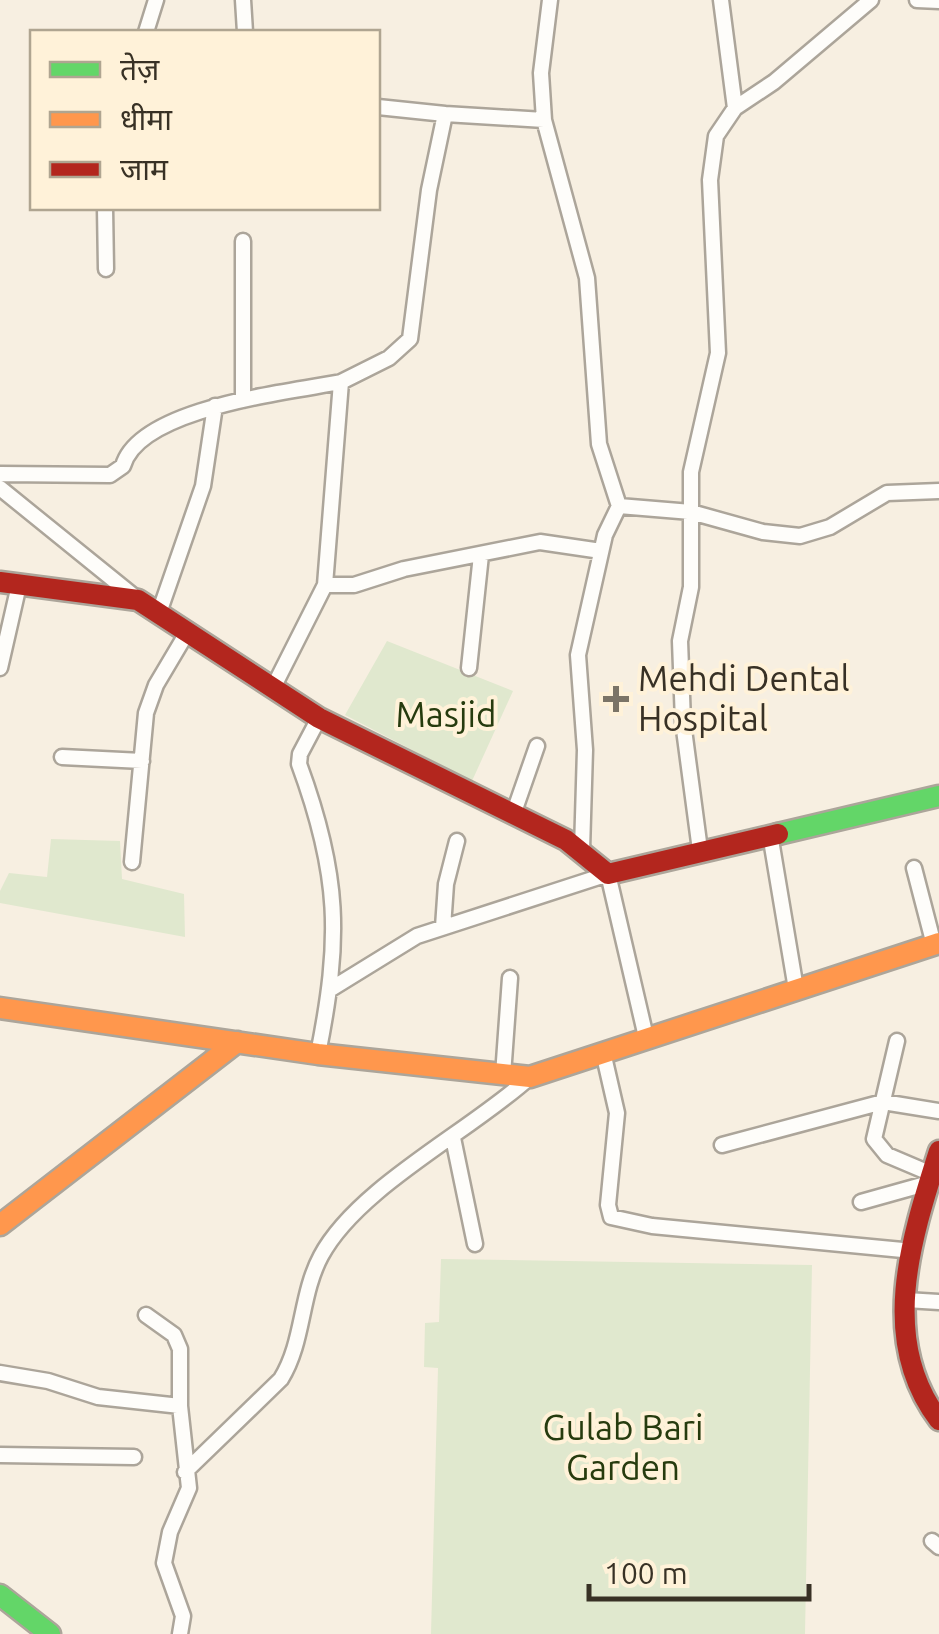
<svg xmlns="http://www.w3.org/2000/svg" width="939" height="1634" font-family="Ubuntu,'Noto Sans Devanagari',sans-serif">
<rect width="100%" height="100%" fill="#f7efe1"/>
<path fill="#e0e8ce" d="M387,641L513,691L472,781L345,715Z
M51,839L120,841L122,879L184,894L185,937L0,903V891L9,873L47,877Z
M441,1259L812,1265L805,1634H431L438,1368L424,1367L425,1323L439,1322Z"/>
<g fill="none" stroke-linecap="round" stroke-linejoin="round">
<defs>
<path id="street" d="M243,0L245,32
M550,0L541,73L544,120L587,278L599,444L619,506
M721,0L735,108
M917,0L939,1
M146,32L156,0
M378,107L445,114
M544,120L445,114L429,190L410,339L389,358L341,382L325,585H354L404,569L540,542L601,551
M105,208L106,269
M243,241V400
M0,474L110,475L123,466C139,408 289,392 341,382
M0,488L136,598
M159,613L203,486L215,406
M0,668L19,585
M469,668L481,555
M274,686L325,585
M62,757L142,761
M513,815L537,746
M770,834L796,989
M582,850L585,750L578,655L605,535L619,506L691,512L763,532L800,536L830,527L887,493L939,491
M700,850L683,722L680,641L691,587V472L718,353L710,180L716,136L735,108L774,82L871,0
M132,862L146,713L156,685L188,631
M914,868L934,945
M443,927L446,884L457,841
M331,989L417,936L608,874L646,1037
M897,1041L874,1139L887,1155L939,1177
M603,1052L617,1113L608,1205L611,1217L652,1226L913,1251
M318,1054C341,939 340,875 299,764L300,754L319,718
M503,1075L510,978
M453,1138L475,1244
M722,1145L883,1102L939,1111
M861,1202L929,1183
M906,1300L939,1302
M146,1315L174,1335L180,1349V1406L189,1488L170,1532L164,1563L183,1616L180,1634
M0,1373L48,1381L98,1397L180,1406
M0,1455L134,1457
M185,1472L281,1379C304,1342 300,1295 321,1256C358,1187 471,1131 530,1077
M932,1541L939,1547"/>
<path id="fast" d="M778,834L939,796
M0,1595L50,1634"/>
<path id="slow" d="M0,1008L318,1054L530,1077L939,943
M0,1225L237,1042"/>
<path id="jam" d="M0,582L138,600L319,718L566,840L608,874L778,834
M939,1151C911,1239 878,1340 939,1420"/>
</defs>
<use href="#street" stroke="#aca59a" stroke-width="19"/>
<use href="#fast" stroke="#aca59a" stroke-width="25"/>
<use href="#slow" stroke="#aca59a" stroke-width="25"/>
<use href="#jam" stroke="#aca59a" stroke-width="25"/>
<use href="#street" stroke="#fefdfa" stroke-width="14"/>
<use href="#fast" stroke="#63d668" stroke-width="20"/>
<use href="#slow" stroke="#ff974d" stroke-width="20"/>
<use href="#jam" stroke="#b3261e" stroke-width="20"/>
</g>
<path fill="#7b7467" stroke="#fff2d9" stroke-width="4" d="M611 684h10v10h10v10h-10v10h-10v-10h-10v-10h10z"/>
<g text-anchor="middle" stroke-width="8" stroke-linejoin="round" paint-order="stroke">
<g font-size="35" fill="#383125" stroke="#fff2d9" text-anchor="start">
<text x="638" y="691">Mehdi Dental<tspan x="638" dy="40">Hospital</tspan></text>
</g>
<g font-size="35" fill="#263b0e" stroke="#fff2d9">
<text x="446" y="727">Masjid</text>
<text x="623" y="1440">Gulab Bari<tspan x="623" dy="40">Garden</tspan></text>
</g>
</g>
<rect x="30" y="30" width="350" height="180" fill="#fff2d9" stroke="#afa591" stroke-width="2.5"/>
<rect x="50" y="62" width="50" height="15" fill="#63d668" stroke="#afa591" stroke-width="2.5"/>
<text x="120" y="80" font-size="30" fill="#383125">तेज़</text>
<rect x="50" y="112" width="50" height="15" fill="#ff974d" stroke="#afa591" stroke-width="2.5"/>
<text x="120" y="130" font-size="30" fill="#383125">धीमा</text>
<rect x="50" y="162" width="50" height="15" fill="#b3261e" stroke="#afa591" stroke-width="2.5"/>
<text x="120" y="180" font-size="30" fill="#383125">जाम</text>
<path d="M589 1584v15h220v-15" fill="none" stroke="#383125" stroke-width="5"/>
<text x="604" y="1584" font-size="30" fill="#383125" stroke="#fff2d9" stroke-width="8" paint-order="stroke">100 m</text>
</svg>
